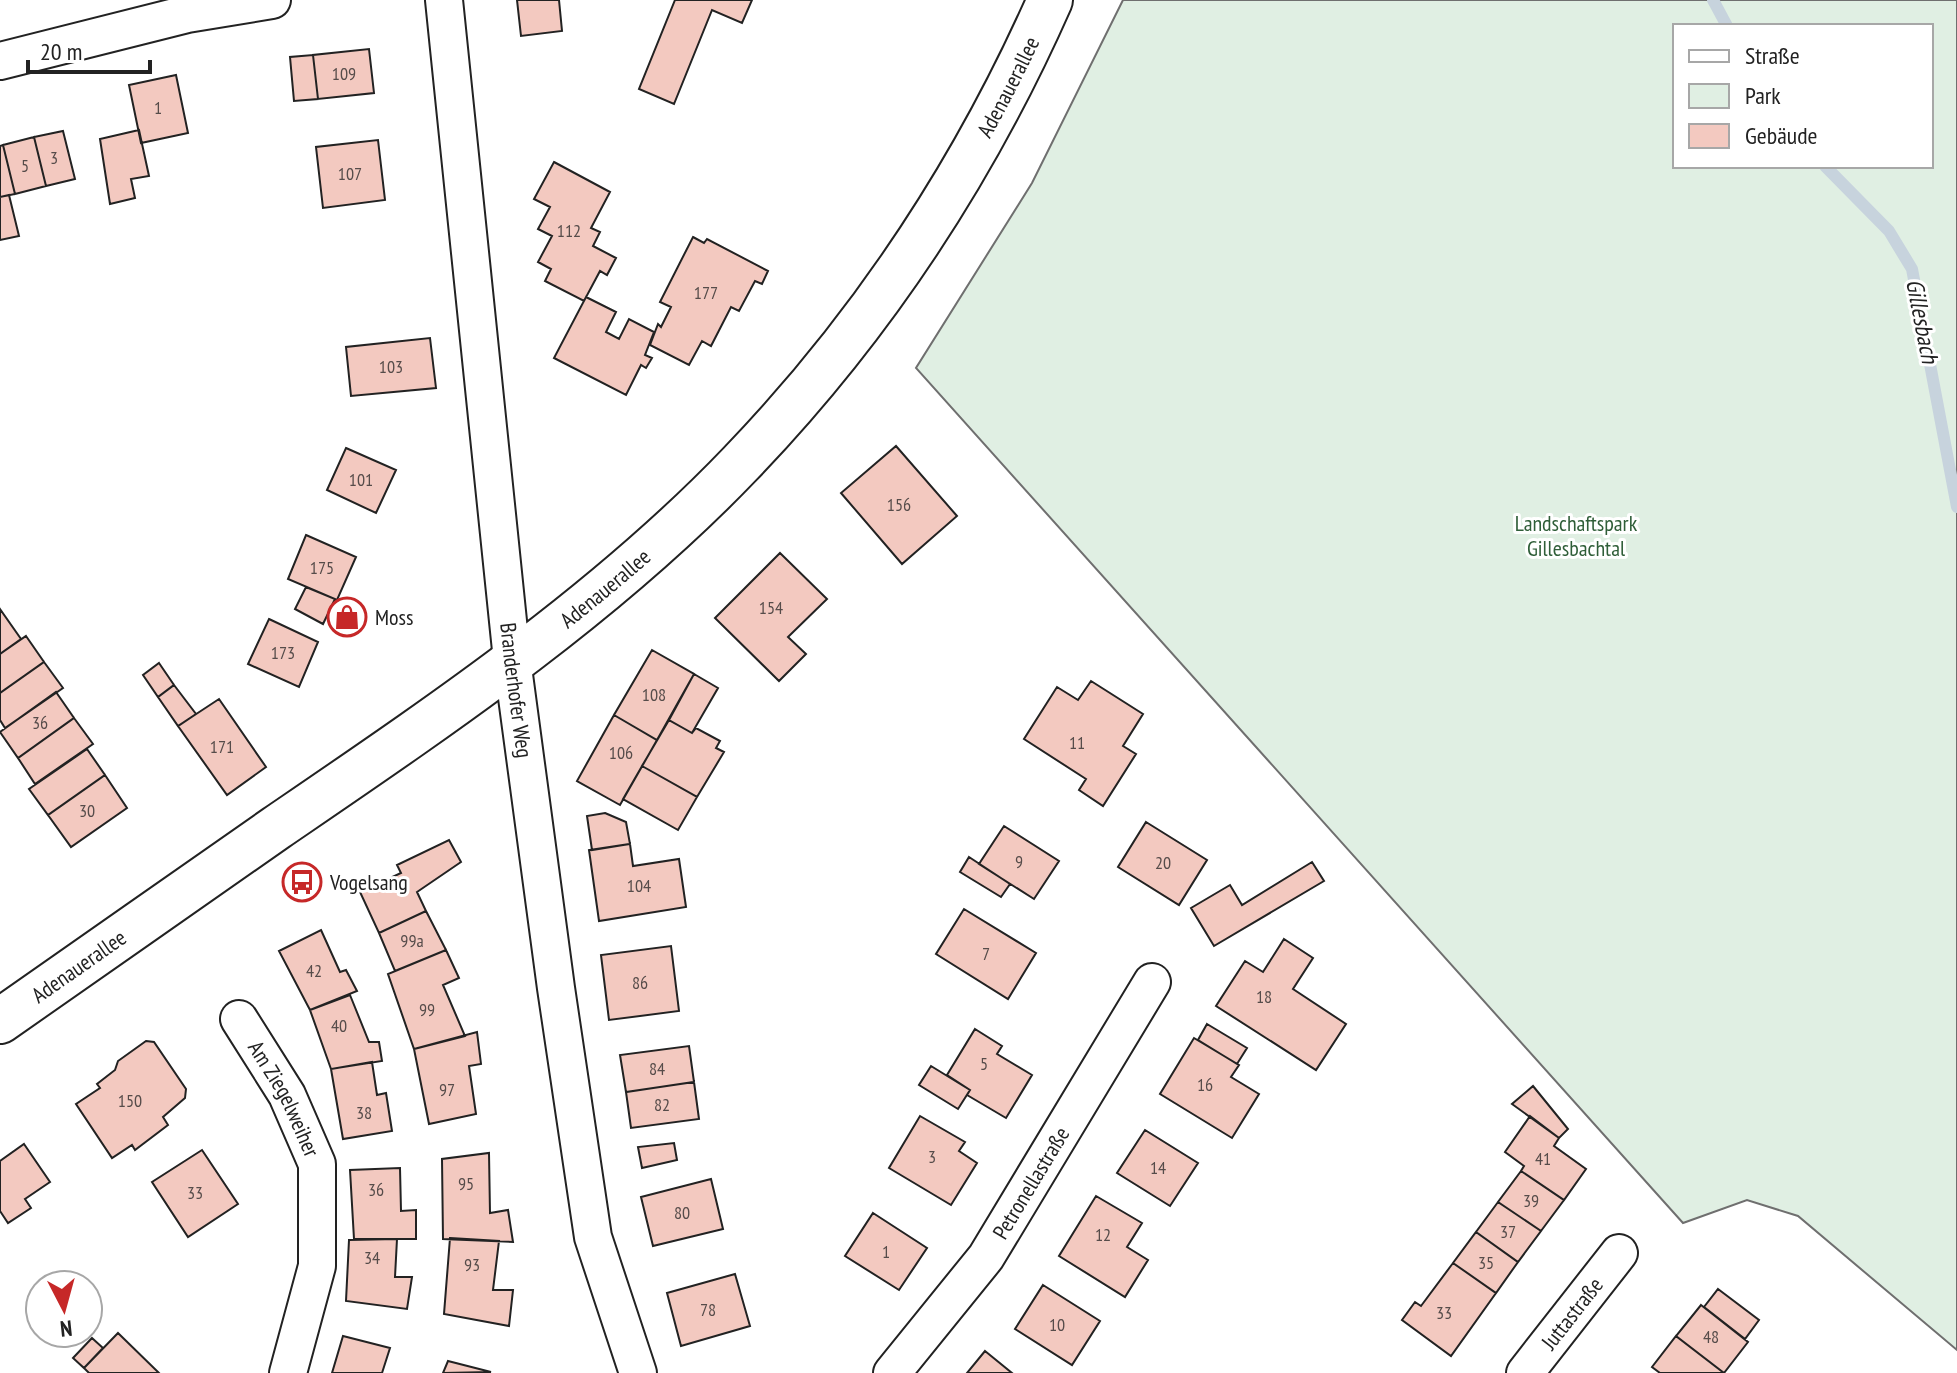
<svg xmlns="http://www.w3.org/2000/svg" width="1957" height="1373" font-family="'PT Sans Narrow',sans-serif">
<rect width="100%" height="100%" fill="#fff"/>
<path fill="#e0efe3" stroke="#6f6f6f" stroke-width="2" fill-rule="evenodd" d="M1123,0H1957V1350L1798,1216L1747,1200L1683,1223L916,368L1032,183ZM1675,26H1931V166H1675Z"/>
<g fill="none" stroke-linecap="round" stroke-linejoin="round">
<path stroke="#c7d3dd" stroke-width="12" d="M1713,0L1727,26
M1825,166L1889,231L1912,269L1957,507"/>
</g>
<path fill="#f3c9c0" stroke="#222" stroke-width="2" d="M517,0H559L562,31L521,36Z
M675,0H752L742,23L712,10L674,104L639,89Z
M369,49L374,93L318,99L313,55Z
M313,55L318,99L294,101L290,57Z
M176,75L188,133L141,143L129,85Z
M139,130L149,176L131,179L135,198L110,204L100,139Z
M63,131L75,179L46,186L34,137Z
M34,137L46,186L15,194L3,145Z
M378,140L385,200L323,208L316,147Z
M3,145L15,194L0,197V146Z
M554,162L610,192L591,228L600,232L593,246L616,258L607,275L600,271L584,301L545,281L551,269L538,262L552,236L538,229L550,207L534,199Z
M9,195L19,236L0,240V197Z
M693,237L704,243L707,239L768,271L762,284L755,281L739,311L731,307L711,346L702,341L689,365L650,345L658,324L661,327L671,307L660,302Z
M586,297L616,312L606,332L619,339L629,319L654,332L645,355L652,358L646,368L641,365L626,395L554,358Z
M430,338L436,388L351,396L346,347Z
M896,446L957,516L902,564L841,493Z
M346,448L396,470L376,513L327,490Z
M306,535L356,557L337,600L288,579Z
M780,553L827,599L788,637L806,654L779,681L715,618Z
M306,587L335,599L323,624L295,609Z
M0,609L21,639L0,654Z
M269,619L318,642L299,687L248,664Z
M26,636L44,662L0,693V654Z
M652,650L694,674L657,740L614,715Z
M44,662L63,688L5,728L0,720V693Z
M159,663L174,685L158,697L143,675Z
M694,674L718,688L692,733L669,720Z
M1091,681L1143,714L1123,746L1136,754L1103,806L1079,790L1086,779L1024,739L1057,687L1078,700Z
M174,685L196,714L178,726L158,697Z
M56,692L74,718L18,758L0,732Z
M219,699L266,767L227,795L178,726Z
M614,715L657,740L620,805L577,781Z
M74,718L93,744L35,784L18,758Z
M669,720L692,733L696,728L720,741L716,748L724,752L697,797L642,766Z
M87,749L105,775L48,815L29,789Z
M642,766L697,797L678,830L623,799Z
M105,775L127,808L71,847L48,815Z
M605,813L626,822L630,844L592,850L587,816Z
M1146,822L1207,860L1179,905L1118,867Z
M1004,826L1059,861L1034,899L979,864Z
M449,840L461,862L417,892L426,911L379,933L360,892L401,873L397,865Z
M630,844L633,866L679,859L686,907L599,921L589,850Z
M969,857L1010,884L1001,897L960,872Z
M1312,862L1324,881L1214,946L1191,908L1230,885L1242,905Z
M964,909L1036,953L1008,999L936,954Z
M426,911L446,950L395,971L379,933Z
M321,930L340,972L346,970L357,991L310,1010L279,951Z
M1284,939L1313,958L1293,989L1346,1024L1316,1070L1216,1006L1245,961L1263,972Z
M671,946L679,1011L609,1020L601,955Z
M446,950L459,978L443,985L465,1036L414,1049L388,974Z
M350,995L369,1042H379L382,1061L331,1069L310,1010Z
M1207,1024L1247,1048L1237,1064L1198,1040Z
M975,1029L1002,1046L997,1054L1032,1075L1006,1118L967,1095L970,1090L947,1075Z
M477,1032L481,1064L469,1066L476,1114L429,1124L414,1049Z
M1194,1038L1239,1065L1231,1077L1259,1094L1232,1138L1160,1094Z
M146,1041L154,1042L186,1089L185,1098L163,1117L168,1125L135,1150L132,1145L112,1158L76,1104L100,1088L97,1084L115,1070L118,1061Z
M689,1046L694,1082L626,1092L620,1055Z
M372,1062L377,1095L386,1093L392,1131L343,1139L331,1069Z
M931,1066L970,1090L958,1109L919,1085Z
M694,1082L699,1119L631,1128L626,1092Z
M1533,1086L1568,1129L1559,1138L1512,1104Z
M920,1116L965,1142L959,1151L977,1163L951,1205L889,1168Z
M1530,1116L1559,1138L1554,1146L1586,1169L1564,1200L1521,1171L1524,1166L1505,1152Z
M1145,1130L1198,1163L1170,1206L1117,1173Z
M674,1143L677,1160L642,1168L638,1147Z
M24,1144L50,1182L25,1199L31,1208L8,1223L0,1211V1161Z
M202,1150L238,1204L188,1237L152,1182Z
M489,1153L490,1213L508,1210L513,1242L443,1239L442,1159Z
M400,1168L401,1211L416,1210V1239H354L350,1170Z
M1521,1171L1564,1200L1541,1231L1498,1202Z
M711,1179L723,1229L653,1246L641,1197Z
M1096,1196L1142,1223L1127,1247L1148,1260L1125,1297L1059,1256Z
M1498,1202L1541,1231L1518,1262L1476,1232Z
M873,1213L927,1248L899,1290L845,1256Z
M1476,1232L1518,1262L1496,1293L1453,1263Z
M450,1238L499,1241L493,1290H513L509,1326L444,1314Z
M397,1239L395,1277H412L407,1309L346,1301L349,1240Z
M1453,1263L1496,1293L1451,1356L1402,1320L1415,1302L1421,1306Z
M735,1274L750,1326L681,1346L667,1293Z
M1043,1285L1100,1321L1072,1365L1015,1329Z
M1718,1289L1759,1320L1745,1339L1704,1307Z
M1701,1305L1748,1342L1724,1373L1676,1336Z
M118,1333L159,1373H89L84,1368Z
M343,1336L390,1348L382,1373H332Z
M1676,1336L1724,1373H1660L1652,1367Z
M92,1338L103,1348L84,1368L73,1358Z
M985,1351L1012,1373H967Z
M448,1361L491,1372L443,1373Z"/>
<g fill="none" stroke-linecap="round" stroke-linejoin="round">
<defs>
<g id="minor">
<path id="s1" d="M444,0L512,660L556,988L593,1237L638,1373"/>
<path d="M0,61L187,14L272,0"/>
<path id="s2" d="M239,1019L287,1095L317,1164V1266L288,1373"/>
<path id="s3" d="M892,1373L986,1257L1152,982"/>
<path id="s4" d="M1525,1373L1619,1253"/>
</g>
<g id="primary">
<path id="s5" d="M0,1021C92,957 184,892 276,828C437,718 604,606 740,464C871,328 974,172 1050,0"/>
</g>
</defs>
<use href="#minor" stroke="#222" stroke-width="40"/>
<use href="#primary" stroke="#222" stroke-width="48"/>
<use href="#minor" stroke="#fff" stroke-width="36"/>
<use href="#primary" stroke="#fff" stroke-width="44"/>
</g>
<defs>
<symbol id="shop-ring" viewBox="-11 -11 22 22"><circle r="9.5" fill="#fff" stroke="#c62828" stroke-width="1.5"/><path d="M-5-2.5h2.3a2.7 3.5 0 0 1 5.4 0H5L5.5 6h-11ZM-1.5-2.5h3a1.5 2.3 0 0 0-3 0Z" fill="#c62828"/></symbol>
<symbol id="bus-ring" viewBox="-11 -11 22 22"><circle r="9.5" fill="#fff" stroke="#c62828" stroke-width="1.5"/><path d="M-5-6H5V4H4V6H2V4H-2V6H-4V4H-5ZM-3.5-4V0h7V-4ZM-3.5 1.2v1.5H-2V1.2ZM2 1.2v1.5H3.5V1.2Z" fill="#c62828"/></symbol>
</defs>
<g fill-rule="evenodd">
<use href="#shop-ring" x="325" y="595" width="44" height="44"/>
<use href="#bus-ring" x="280" y="860" width="44" height="44"/>
</g>
<g text-anchor="middle" stroke-width="6" stroke-linejoin="round" paint-order="stroke">
<g font-size="18" fill="#564c4a">
<text x="344" y="80">109</text>
<text x="158" y="114">1</text>
<text x="54" y="164">3</text>
<text x="25" y="172">5</text>
<text x="350" y="180">107</text>
<text x="569" y="237">112</text>
<text x="706" y="299">177</text>
<text x="391" y="373">103</text>
<text x="361" y="486">101</text>
<text x="899" y="511">156</text>
<text x="322" y="574">175</text>
<text x="771" y="614">154</text>
<text x="283" y="659">173</text>
<text x="654" y="701">108</text>
<text x="40" y="729">36</text>
<text x="1077" y="749">11</text>
<text x="222" y="753">171</text>
<text x="621" y="759">106</text>
<text x="87" y="817">30</text>
<text x="1019" y="868">9</text>
<text x="1163" y="869">20</text>
<text x="639" y="892">104</text>
<text x="412" y="947">99a</text>
<text x="986" y="960">7</text>
<text x="314" y="977">42</text>
<text x="640" y="989">86</text>
<text x="1264" y="1003">18</text>
<text x="427" y="1016">99</text>
<text x="339" y="1032">40</text>
<text x="984" y="1070">5</text>
<text x="657" y="1075">84</text>
<text x="1205" y="1091">16</text>
<text x="447" y="1096">97</text>
<text x="130" y="1107">150</text>
<text x="662" y="1111">82</text>
<text x="364" y="1119">38</text>
<text x="932" y="1163">3</text>
<text x="1543" y="1165">41</text>
<text x="1158" y="1174">14</text>
<text x="466" y="1190">95</text>
<text x="376" y="1196">36</text>
<text x="195" y="1199">33</text>
<text x="1531" y="1207">39</text>
<text x="682" y="1219">80</text>
<text x="1508" y="1238">37</text>
<text x="1103" y="1241">12</text>
<text x="886" y="1258">1</text>
<text x="372" y="1264">34</text>
<text x="1486" y="1269">35</text>
<text x="472" y="1271">93</text>
<text x="708" y="1316">78</text>
<text x="1444" y="1319">33</text>
<text x="1057" y="1331">10</text>
<text x="1711" y="1343">48</text>
</g>
<g font-size="22" fill="#222" stroke="#fff">
<text dy="8" stroke="none"><textPath href="#s5" startOffset="1392">Adenauerallee</textPath></text>
<text dy="8" stroke="none"><textPath href="#s5" startOffset="744">Adenauerallee</textPath></text>
<text dy="8" stroke="none"><textPath href="#s1" startOffset="694">Branderhofer Weg</textPath></text>
<text dy="8" stroke="none"><textPath href="#s5" startOffset="96">Adenauerallee</textPath></text>
<text dy="8" stroke="none"><textPath href="#s2" startOffset="92">Am Ziegelweiher</textPath></text>
<text dy="8" stroke="none"><textPath href="#s3" startOffset="236">Petronellastraße</textPath></text>
<text dy="8" stroke="none"><textPath href="#s4" startOffset="76">Juttastraße</textPath></text>
</g>
<g font-size="22" fill="#2f5e38" stroke="#fff">
<text x="1576" y="531">Landschaftspark<tspan x="1576" dy="25">Gillesbachtal</tspan></text>
</g>
<g font-size="22" fill="#222" stroke="#fff" text-anchor="start">
<text x="375" y="625">Moss</text>
<text x="330" y="890">Vogelsang</text>
</g>
<g font-size="24" font-style="italic" fill="#222" stroke="#fff">
<text transform="translate(1922 321) rotate(79)" y="8">Gillesbach</text>
</g>
</g>
<rect x="1673" y="24" width="260" height="144" fill="#ffffff" stroke="#a7a7a7" stroke-width="2"/>
<rect x="1689" y="50" width="40" height="12" fill="#ffffff" stroke="#a7a7a7" stroke-width="2"/>
<text x="1745" y="64" font-size="24" fill="#222222">Straße</text>
<rect x="1689" y="84" width="40" height="24" fill="#e0efe3" stroke="#a7a7a7" stroke-width="2"/>
<text x="1745" y="104" font-size="24" fill="#222222">Park</text>
<rect x="1689" y="124" width="40" height="24" fill="#f3c9c0" stroke="#a7a7a7" stroke-width="2"/>
<text x="1745" y="144" font-size="24" fill="#222222">Gebäude</text>
<g transform="translate(64 1309) rotate(174)"><circle r="38" fill="#ffffff" stroke="#a7a7a7" stroke-width="2"/>
<path d="M0-6L14 30L0 20L-14 30Z" fill="#c62828"/>
<text y="-12" font-size="22" font-weight="bold" text-anchor="middle" fill="#222222">N</text>
</g>
<path d="M28 60v12h122v-12" fill="none" stroke="#222222" stroke-width="4"/>
<text x="40" y="60" font-size="24" fill="#222222" stroke="#ffffff" stroke-width="6" paint-order="stroke">20 m</text>
</svg>
